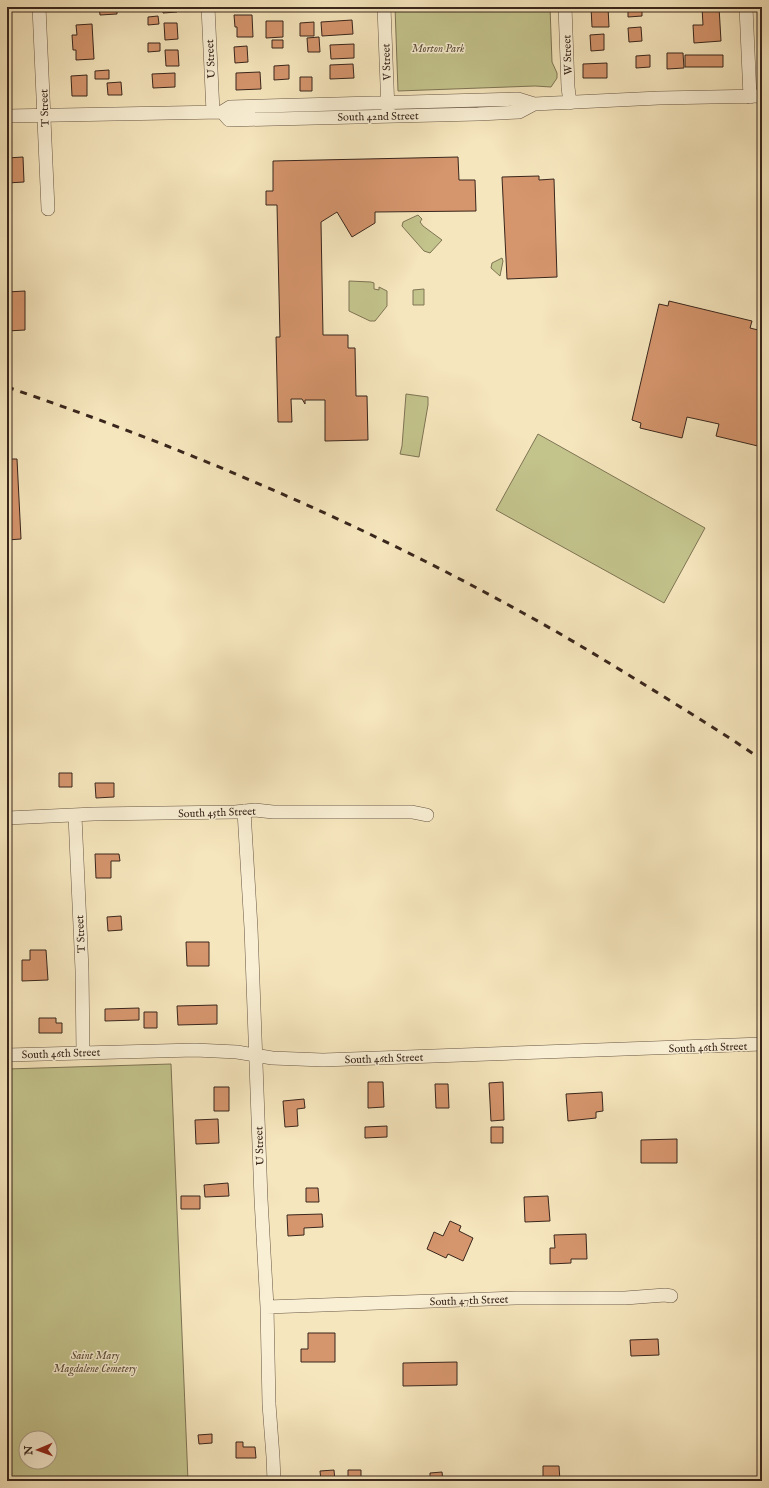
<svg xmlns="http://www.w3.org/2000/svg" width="769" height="1488" font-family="'IM FELL English',serif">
<rect width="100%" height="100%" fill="#f6e6bd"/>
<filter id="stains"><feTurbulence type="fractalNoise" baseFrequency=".005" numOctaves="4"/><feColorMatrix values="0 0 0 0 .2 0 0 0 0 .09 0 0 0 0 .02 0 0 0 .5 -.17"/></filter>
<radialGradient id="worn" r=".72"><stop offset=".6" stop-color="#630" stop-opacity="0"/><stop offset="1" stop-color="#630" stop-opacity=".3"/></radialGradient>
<path fill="#c3c38c" stroke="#7e7454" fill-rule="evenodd" d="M395,7H550L552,62L557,73V78L551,87L535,86L398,91Z
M418,215L422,219L420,222L423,226L442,240L430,253L424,251L402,226L403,222Z
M502,258L503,261L500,276L491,268L492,263Z
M349,281L371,282L374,283V289L379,290V287L387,291V306L375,321H370L349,311Z
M424,289V305H413V290Z
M406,394L428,397V405L419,457L400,454L402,446Z
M538,434L705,528L664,603L496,510Z
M171,1064L188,1481H7V1069ZM26,1438H50V1462H26Z"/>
<path fill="#d5956d" stroke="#39261c" d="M99,7H117V14L100,15Z
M163,7H177V12L163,13Z
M591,7H608L609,27H592Z
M628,7H642V16L628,17Z
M702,7H719L721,41L694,43L693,25H703Z
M234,15H252L253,37H237V27H235Z
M158,16L159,24L148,25V17Z
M352,20L353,34L322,36L321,22Z
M266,21H283V37L266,38Z
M314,22V36H300V23Z
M164,23H177L178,39L165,40Z
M92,24L94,59L76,60V50H73L72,35H77L76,25Z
M641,27L642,41L629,42L628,28Z
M604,34V50L591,51L590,35Z
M319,37L320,52H308L307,38Z
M272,40H283V48H272Z
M148,43H160V51L148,52Z
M354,44V58L331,59L330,45Z
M247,46L248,62L235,63L234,47Z
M165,50H178L179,66H166Z
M667,53H683L684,68L667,69Z
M650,55V67L636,68V56Z
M685,55H723V67H685Z
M607,63V78H583V64Z
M353,64L354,78L330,79V65Z
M289,65V79L274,80V66Z
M109,70V79H95V71Z
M260,72L261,89L236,90V73Z
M175,73V87L153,88L152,74Z
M87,75V96H72L71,76Z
M300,77H312V91H300Z
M121,82L122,95H108L107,83Z
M23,157L24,182L7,183V158Z
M458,157L459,180H475L476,211L375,212V223L352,237L337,212L321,222L323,335H348V348H355L356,396H367L368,440L325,441V400H305V404L302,399H291L292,422H278L276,337H280L277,205H266V191H273V161Z
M539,176V180L554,179L557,277L507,279L502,177Z
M25,291V330L7,331V292Z
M669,301L752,321L750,328L762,331V447L716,436L719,424L687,417L682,438L640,428L641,423L632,420L659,304L668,306Z
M7,459H17L21,539L7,540Z
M59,773H72V787H59Z
M95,783H114V797L96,798Z
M95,854H119L120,861H111V878H96Z
M121,916L122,930L108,931L107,917Z
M186,942H209V966H187Z
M30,950H46L48,980L22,981V960H30Z
M217,1005V1024L178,1025L177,1006Z
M139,1008V1020L105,1021V1009Z
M144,1012H157V1028H144Z
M7,1016H10V1033H7Z
M39,1018H56V1023H62V1033H39Z
M368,1082H383L384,1107L368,1108Z
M503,1082L504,1120L491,1121L489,1083Z
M435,1084H448L449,1108H436Z
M214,1087H229V1111H214Z
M602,1092L603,1111L596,1112V1118L568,1121L566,1094Z
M304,1099L305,1108L297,1109L298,1126L285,1127L283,1101Z
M218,1119L219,1143L196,1144L195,1120Z
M387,1126V1137L365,1138V1127Z
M491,1127H503V1143H491Z
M677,1139V1163H641V1140Z
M228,1183L229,1196L205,1197L204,1185Z
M306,1188H318L319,1202H306Z
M181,1196H200V1209H181Z
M548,1196L550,1221L525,1222L524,1197Z
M322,1214L323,1227L304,1228V1235L288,1236L287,1215Z
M450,1221L461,1226L459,1231L473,1238L463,1261L448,1254L446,1258L427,1249L434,1232L443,1236Z
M586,1234L587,1259H571V1263L550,1264V1248H555L554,1235Z
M308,1333H335V1362H301V1349H308Z
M658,1339L659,1355L631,1356L630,1340Z
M457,1362V1385L403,1386V1363Z
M212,1434V1443L199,1444L198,1435Z
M236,1442H243V1447H255L256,1458H236Z
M543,1466H559L560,1481H543Z
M334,1470L335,1481H321L320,1471Z
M348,1470H361V1481H348Z
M442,1472L443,1481H409L408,1478L430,1477V1473Z
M228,1479H257V1481H228Z"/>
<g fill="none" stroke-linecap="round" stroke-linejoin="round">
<defs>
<path id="minor" d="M39,7L48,209
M208,7L213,112
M384,7L388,111
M565,7L568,87L570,103
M746,7L750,97
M222,112L229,120L478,114L519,112L534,104
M7,116L222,112L230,107L518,99L534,104L659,98L762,96
M244,811L251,928L261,1199L267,1307L269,1404L273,1457L274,1481
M75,816L82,970L83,1052
M7,818L94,814L235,812L255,810L273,812H412L427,815
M7,1055L195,1050L237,1052L272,1058L323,1060L762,1044
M267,1307L516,1298H625L665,1295L671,1296"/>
</defs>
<use href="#minor" stroke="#685644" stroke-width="14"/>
<use href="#minor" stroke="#f9efd4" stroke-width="13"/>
<path stroke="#39261c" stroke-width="3" stroke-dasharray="7 7" stroke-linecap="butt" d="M7,387C185,448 359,522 523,613C569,638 614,666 658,693C693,715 728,736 762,760"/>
</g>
<g text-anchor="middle" stroke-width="3" stroke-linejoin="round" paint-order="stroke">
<g font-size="11" font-style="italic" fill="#5c4d38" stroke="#f9efd4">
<text x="438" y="52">Morton Park</text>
<text x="95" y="1359">Saint Mary<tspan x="95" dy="13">Magdalene Cemetery</tspan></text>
</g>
<g font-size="11" fill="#39261c" stroke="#f9efd4">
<text transform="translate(567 55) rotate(-92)" y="4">W Street</text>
<text transform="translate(210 59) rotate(-93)" y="4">U Street</text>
<text transform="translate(386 62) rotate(-92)" y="4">V Street</text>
<text transform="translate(44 108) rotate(-92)" y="4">T Street</text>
<text transform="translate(378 116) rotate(-1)" y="4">South 42nd Street</text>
<text transform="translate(217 812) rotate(-2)" y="4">South 45th Street</text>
<text transform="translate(80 934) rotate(-93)" y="4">T Street</text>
<text transform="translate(708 1047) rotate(-2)" y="4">South 46th Street</text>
<text transform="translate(61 1053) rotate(-2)" y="4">South 46th Street</text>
<text transform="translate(384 1058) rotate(-2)" y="4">South 46th Street</text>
<text transform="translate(259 1146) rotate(-92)" y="4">U Street</text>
<text transform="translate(469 1300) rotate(-2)" y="4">South 47th Street</text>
</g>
</g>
<rect width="769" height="1488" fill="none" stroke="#f6e6bd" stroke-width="24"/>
<rect x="8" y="8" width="753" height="1472" fill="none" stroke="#39261c" stroke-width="2"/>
<rect x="12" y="12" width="745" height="1464" fill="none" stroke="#39261c"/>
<g transform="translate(38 1450) rotate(268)"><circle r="19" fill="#f9efd4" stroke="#ac9f8a"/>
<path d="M0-3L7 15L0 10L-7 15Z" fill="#8f2418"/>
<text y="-6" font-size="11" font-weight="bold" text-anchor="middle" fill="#39261c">N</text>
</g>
<rect width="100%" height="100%" filter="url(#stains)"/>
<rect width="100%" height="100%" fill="url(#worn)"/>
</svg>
